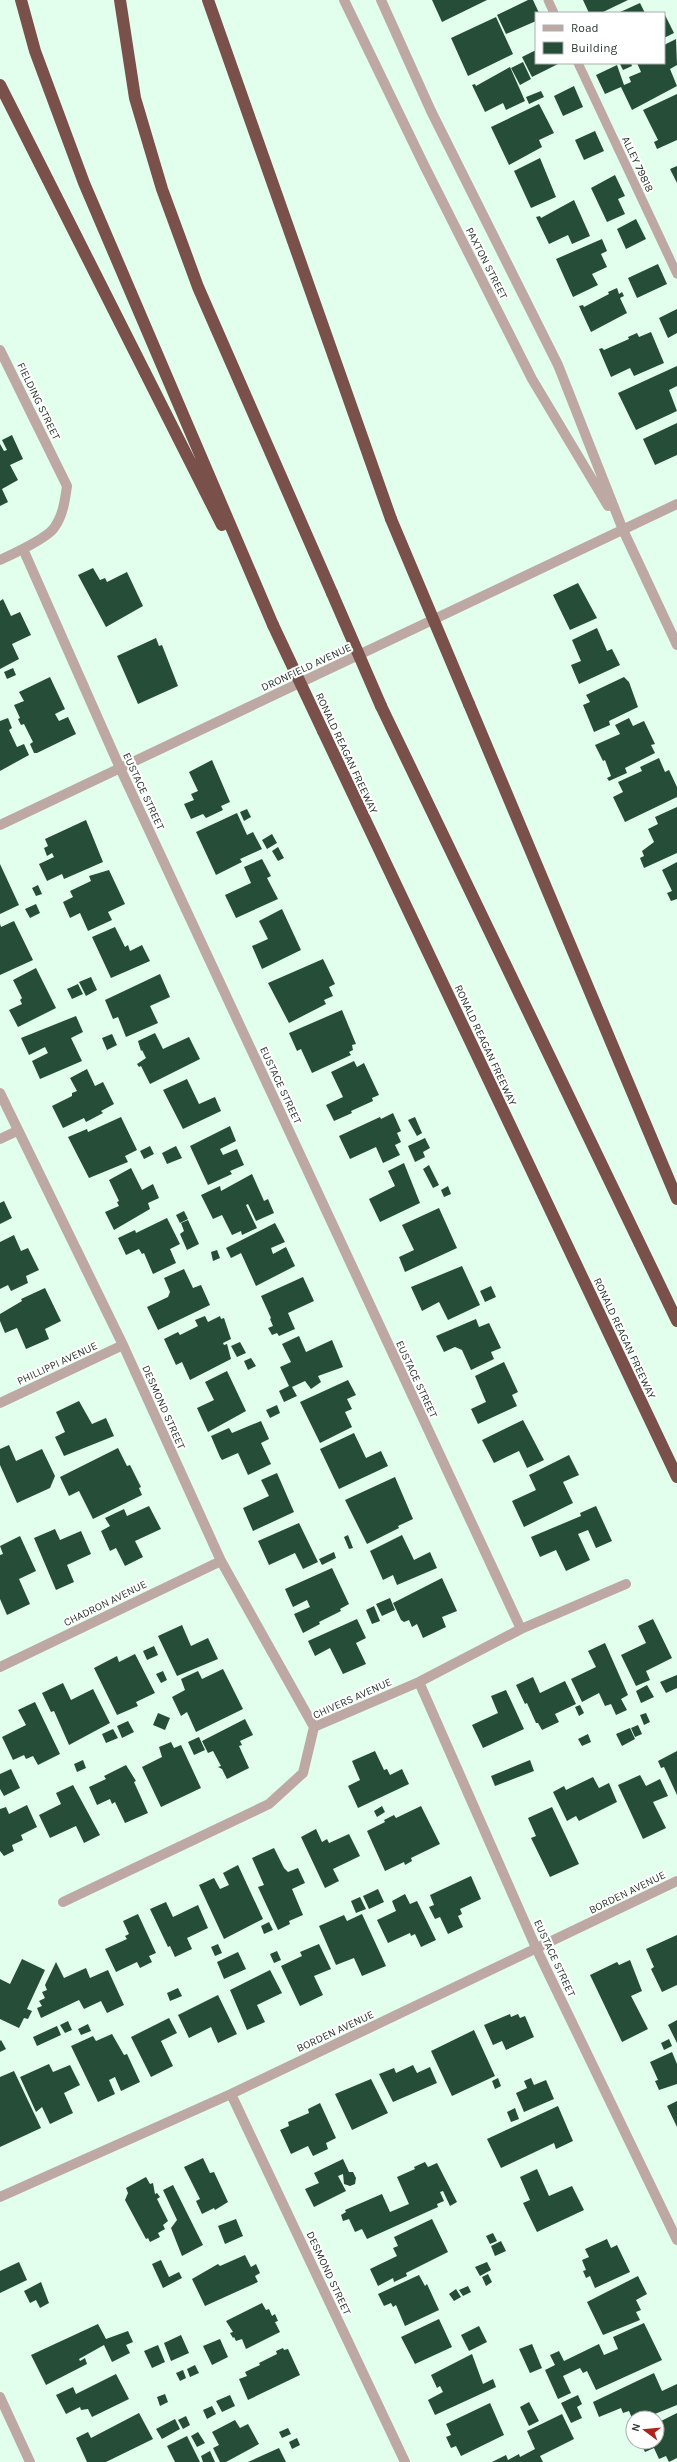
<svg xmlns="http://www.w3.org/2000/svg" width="677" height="2462" font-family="Karla,sans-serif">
<rect width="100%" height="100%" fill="#e2feed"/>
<path fill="#264d38" d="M432,0H487L442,22Z
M528,0H533L539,13H536V21L506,34L497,15Z
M583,0H628L601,13H589Z
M640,3L645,13H618Z
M664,13L674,33L664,38Z
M496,17L513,54L468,76L451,38Z
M676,39L677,65L670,69L677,86L632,110L621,87L605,94L596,75L617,65L624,85L631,82L629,77L641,72L637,63H664V45Z
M536,50V63H560L532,77L522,57Z
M523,62L531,79L520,85L511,68Z
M622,63H631L632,66L623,70L620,64Z
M510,67L525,101L506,110L503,103L485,112L472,85L475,84L476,86Z
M574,86L583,107L563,116L554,96Z
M541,91L544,97L529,104L526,97Z
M677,94V140L657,149L654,142L658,140L643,110Z
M539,104L554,133L539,140L542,147L509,165L491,127Z
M595,131L604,151L584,160L575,140Z
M540,158L556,197L531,208L514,171Z
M677,166V183L670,169Z
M615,175L625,196L618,199L625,214L607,222L591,188Z
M574,200L590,236L572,244L568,235L549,244L536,217L540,216L541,218Z
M636,219L646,239L626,249L617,229Z
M602,239L607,251L601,254L607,267L592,274L598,285L573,297L556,259Z
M658,264L667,284L637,298L628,278Z
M617,288L619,294L622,292L624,296L620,298L627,313L591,332L579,306L583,305L584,307L609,294L608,292Z
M677,309V333L668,338L659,318Z
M651,332L664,363L634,376L630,368L611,377L599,349L602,348L604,350L629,339L628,337L637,333L639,337Z
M677,366V386L669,390L677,411L636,430L618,393Z
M677,423V455L655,465L643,439Z
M12,435L23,459L10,465L18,480L2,489L8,502L0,506V444L4,451L7,450L2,440Z
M93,568L100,580L105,578L107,582L127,572L143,606L106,627L78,575Z
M578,583L597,618L570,630L553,595Z
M3,599L11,616L20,612L31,635L12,644L19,659L0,669V601Z
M597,628L607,651L612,649L620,665L579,684L571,665L581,661L572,640Z
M156,638L159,646L162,645L178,686L138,704L117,656Z
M13,668L16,675L7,679L4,672Z
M50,677L65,709L55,714L59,721L68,717L76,734L37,753H34L30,744L33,742L24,724L21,725L18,719L20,718L14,705L24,701L19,692Z
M624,677L629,682L638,707L609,721L610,725L594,732L583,705L590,702L586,695Z
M8,718L12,728L9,730L17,747L24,744L29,755L0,771V721Z
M629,718L633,726L644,721L655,744L651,745L655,753L625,768L627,773L609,781L607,778L611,776L605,760L603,761L595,745L620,734L615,725Z
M659,758L665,772L669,770L677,787V797L625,822L613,797L623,792L618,782L642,771L640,767Z
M212,760L230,802L221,806L223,810L206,818L203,814L191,819L184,804L194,800L191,794L198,791L189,772Z
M677,807V853L644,868L640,858L644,856L642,851L654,842L648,829L658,824L655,817Z
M247,809L251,817L244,821L240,812Z
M237,813L247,835L253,832L262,849L240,859L242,862L216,875L196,832Z
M86,820L103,862L64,879L62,874L47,881L39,864L54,857L52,853L47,856L44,848L48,846L45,839Z
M272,834L277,843L267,849L262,840Z
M278,847L284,858L278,861L272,851Z
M262,859L271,876L267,878L278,899L236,918L225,895L251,883L244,867Z
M677,862V899L671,901L667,893L672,891L662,870Z
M0,864L19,905L0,914Z
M109,870L125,904L108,912L112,920L88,931L80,913L70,918L63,902L73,897L70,891L91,881L89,876Z
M38,885L42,894L36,896L32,888Z
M36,904L40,913L30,918L25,909Z
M282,909L301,950L262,969L252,946L268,939L259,921Z
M14,921L33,960L0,975V924L1,927Z
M115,927L125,947L128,945L130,951L142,945L150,961L111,978L92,937Z
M323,959L335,984L329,987L333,996L324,1000L326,1004L289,1023L268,983Z
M36,968L56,1008L18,1027L9,1010L22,1004L20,1000L22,998L13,980Z
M160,974L170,997L150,1006L158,1023L126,1037L118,1017L113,1019L105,1000Z
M91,977L97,990L86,996L79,982Z
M78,984L83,994L72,999L67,989Z
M342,1010L356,1044L352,1045L353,1050L349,1052L351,1055L312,1073L301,1049L297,1051L289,1033Z
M76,1016L83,1032L71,1038L82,1061L40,1079L32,1061L48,1053L45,1047L29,1055L21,1038Z
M155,1033L163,1049L189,1037L200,1059L150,1084L141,1066L139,1067L137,1064L146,1058L142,1050L141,1051L138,1041Z
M112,1034L117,1045L107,1050L102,1038Z
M354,1061L357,1067L364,1063L379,1095L372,1098L373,1101L351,1111L352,1113L334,1121L326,1105L343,1097L331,1072Z
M87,1069L95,1086L103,1082L114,1104L101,1111L103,1113L86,1122L84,1118L63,1128L52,1106L72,1096V1093L77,1091L70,1078Z
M187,1079L199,1104L215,1097L221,1111L183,1129L163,1090Z
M393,1113L401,1131L397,1133L401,1142L395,1145L400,1155L383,1163L376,1147L350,1159L339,1136L380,1117L381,1119Z
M121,1117L137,1150L125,1156L128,1162L89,1178L68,1137L87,1129L88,1132Z
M415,1117L422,1133L417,1136L408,1120Z
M230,1126L236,1141L220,1149L223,1155L237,1149L244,1165L230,1171L232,1174L208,1185L190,1146Z
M425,1138L430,1148L423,1152L425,1157L415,1162L408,1146Z
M150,1146L154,1154L144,1159L140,1151Z
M176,1146L182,1158L167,1164L162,1153Z
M404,1163L420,1203L380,1222L369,1199L395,1186L388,1171Z
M429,1165L439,1185L433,1188L423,1169Z
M131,1168L142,1190L153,1184L159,1198L148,1203L150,1209L114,1230L105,1212L119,1206L117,1202L119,1201L109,1180Z
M252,1174L264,1201L268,1199L274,1213L256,1221L248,1204L246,1205L257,1228L242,1235L241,1231L232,1235L222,1215L213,1219L201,1195L220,1186L221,1191Z
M448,1186L451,1194L444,1197L441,1190Z
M4,1201L12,1218L0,1224V1203Z
M439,1208L457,1248L405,1272L399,1257L414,1250L402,1225Z
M184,1211L188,1219L180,1223L176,1215Z
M167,1218L180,1244L170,1249L176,1263L153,1274L144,1253L142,1254L139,1249L126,1255L118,1238L135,1230L136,1233Z
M188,1220L199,1244L187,1250L180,1234L184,1231L181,1223Z
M275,1223L285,1242L271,1248L273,1254L286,1247L295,1266L256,1286L241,1253L231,1258L226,1248Z
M14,1235L21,1251L28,1248L39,1270L26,1276L28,1283L11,1291L8,1285L0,1289V1242Z
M217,1250L220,1258L213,1261L211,1252Z
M462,1266L480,1305L448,1320L439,1302L422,1311L411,1287Z
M184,1269L193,1288L201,1285L210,1305L158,1330L147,1307L168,1297L170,1292L164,1278Z
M303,1277L314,1301L288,1313L295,1329L279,1336L277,1333L272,1335L268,1328L273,1326L270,1319L271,1318L261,1296Z
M491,1286L496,1297L485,1302L480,1291Z
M45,1288L61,1321L45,1329L49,1339L26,1349L17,1328L5,1333L0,1321V1314L22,1301L21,1299Z
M205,1316L208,1322L220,1316L221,1319L224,1318L231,1339L223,1343L224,1345L227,1344L231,1359L190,1380L182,1362L176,1365L164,1339L178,1332L180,1335L198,1326L195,1320Z
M476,1319L479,1327L489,1323L501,1348L491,1352L494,1359L471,1370L462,1350L455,1347L444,1352L436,1336Z
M299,1336L306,1352L332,1340L343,1367L318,1376L321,1382L311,1389L305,1381L292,1387L297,1396L284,1402L279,1391L289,1386L280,1367L291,1362L282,1344Z
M240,1342L246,1353L237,1357L231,1346Z
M251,1358L256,1366L248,1370L244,1361Z
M504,1362L518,1392L512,1395L517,1406L478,1424L471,1409L486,1402L475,1376Z
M227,1371L246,1411L208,1432L197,1408L214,1400L205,1382Z
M348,1380L356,1395L347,1399L352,1409L345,1412L352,1427L320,1443L300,1402Z
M79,1401L92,1424L106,1418L114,1436L64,1456L55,1437L65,1432L56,1412Z
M277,1405L280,1413L270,1418L266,1410Z
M523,1420L544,1460L527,1468L519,1451L494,1463L482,1440Z
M261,1421L269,1439L261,1443L271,1464L248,1475L238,1453L222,1460L220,1457L211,1436L229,1428L232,1433Z
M354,1433L366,1458L381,1451L388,1466L339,1489L320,1449Z
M9,1445L16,1461L42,1449L55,1476L50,1488L17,1503L0,1465V1449Z
M118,1448L127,1466L130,1465L141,1487L139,1488L142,1495L93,1519L79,1491L69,1496L60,1477Z
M569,1455L579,1475L563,1482L573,1503L524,1527L512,1501L536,1490L529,1475Z
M277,1473L294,1512L253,1531L243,1508L269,1496L261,1480Z
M395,1477L413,1519L398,1526L399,1528L367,1544L345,1500Z
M149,1506L161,1529L135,1541L143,1557L125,1566L116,1548L110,1551L101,1531L110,1526L105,1518L124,1509L127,1516Z
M596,1506L612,1541L596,1548L588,1530L578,1534L590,1560L566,1571L556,1550L540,1557L531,1537L581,1516L580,1513Z
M299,1523L318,1562L303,1569L295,1553L269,1565L258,1541Z
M55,1529L60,1540L81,1531L91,1554L67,1565L74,1582L56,1590L34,1538Z
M348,1535L353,1548L349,1549L344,1537Z
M402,1535L414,1560L430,1552L437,1568L397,1585L393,1575L383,1580L370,1551Z
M20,1536L36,1571L19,1579L30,1604L7,1615L0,1599V1555L3,1554L0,1546Z
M334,1552L336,1558L322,1565L319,1559Z
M332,1568L349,1604L340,1609L341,1611L319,1622L320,1624L303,1633L294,1614L310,1607L307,1600L293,1607L285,1589Z
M442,1578L457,1611L442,1617L446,1627L423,1638L417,1624L412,1627L409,1620L404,1622L401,1620L393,1603Z
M390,1598L395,1610L382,1616L376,1604Z
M374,1606L380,1621L372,1624L366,1610Z
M357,1619L366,1638L356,1643L366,1664L343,1674L330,1648L315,1656L308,1641Z
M653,1619L672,1658L646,1671L650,1680L636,1686L621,1655L646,1643L638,1626Z
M182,1625L191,1646L208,1638L218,1659L177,1676L158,1636Z
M605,1643L628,1695L621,1699L627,1710L616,1715L611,1704L605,1706L599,1693L582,1702L571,1679L596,1667L588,1651Z
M154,1646L158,1655L147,1660L143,1651Z
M135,1654L155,1693L136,1702L138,1706L117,1715L94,1668L117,1656L119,1662Z
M223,1669L243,1709L196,1732L187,1712L181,1716L172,1697L185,1690L181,1679L198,1671L202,1679Z
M163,1671L167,1680L161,1683L156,1674Z
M677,1675V1688L666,1693L660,1682Z
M533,1677L540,1693L565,1681L576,1704L555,1714L559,1722L542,1730L538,1723H536L527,1703L525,1704L516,1685Z
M63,1683L71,1700L93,1689L110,1723L69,1745L54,1711L51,1712L42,1693Z
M647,1685L654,1697L641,1703L636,1691Z
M506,1690L524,1729L483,1748L472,1725L498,1713L491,1696Z
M35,1702L60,1754L38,1765L33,1756L26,1759L24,1755L13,1760L2,1737L26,1725L18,1710Z
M580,1705L584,1713L579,1716L575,1707Z
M158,1713L170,1718L165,1730L153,1725Z
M646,1713L650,1722L644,1725L640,1715Z
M245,1719L253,1735L240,1741L242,1745L239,1746L249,1768L227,1779L222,1769L218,1767L221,1766L213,1751L208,1753L202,1741Z
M128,1721L134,1732L122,1738L117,1726Z
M638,1725L642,1734L635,1737L631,1728Z
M630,1728L635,1739L622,1746L616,1734Z
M113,1729L118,1738L106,1743L102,1734Z
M588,1734L591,1742L582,1746L578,1739Z
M199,1737L205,1750L194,1755L188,1742Z
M171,1742L174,1748L181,1745L201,1788L161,1807L142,1767L162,1757L159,1747Z
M375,1751L384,1770L387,1769L390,1775L402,1769L409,1784L358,1808L348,1786L360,1780L352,1761Z
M677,1751V1795L664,1767L661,1768L658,1761Z
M83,1760L86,1768L77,1772L74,1764Z
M530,1760L534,1771L495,1786L491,1776Z
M126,1765L136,1781L134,1782L148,1813L125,1823L115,1802L112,1804L110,1799L97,1805L89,1787L106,1779L104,1776Z
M11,1769L20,1788L4,1796L0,1789V1774Z
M640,1775L646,1786L660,1779L668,1796L653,1802L666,1828L643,1839L618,1785Z
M593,1777L599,1788L609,1783L617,1802L579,1821L576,1816L567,1821L553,1792L564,1786L566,1790Z
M73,1785L100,1835L84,1843L76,1826L50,1838L39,1815L61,1804L56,1793Z
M27,1805L37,1827L21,1835L23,1840L12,1845L14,1851L4,1856L0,1851V1809L6,1807L9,1814Z
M382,1806L385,1812L377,1817L374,1811Z
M421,1806L440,1844L411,1858L412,1861L405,1865L404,1862L385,1871L367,1831L385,1822L384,1820L394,1815L396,1818Z
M552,1807L579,1864L550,1877L531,1838L536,1836L528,1818Z
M316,1829L322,1842L327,1839L329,1843L349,1834L360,1856L333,1869L339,1881L325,1888L301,1837Z
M274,1848L284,1868L288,1872L298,1868L305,1883L292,1889L303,1915L289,1921L290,1924L278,1930L258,1887L264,1885L252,1858Z
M238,1865L263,1919L224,1939L199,1885L214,1878L220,1889L229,1885L223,1873Z
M471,1876L481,1899L460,1909L462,1914L458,1916L463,1927L448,1934L440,1917L435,1919L429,1907L434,1905L430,1895Z
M378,1889L384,1902L369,1909L363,1896Z
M405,1894L410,1904L417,1901L436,1940L421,1947L415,1934L411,1936L410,1933L388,1943L377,1920L396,1911L392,1901Z
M360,1897L366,1909L356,1913L351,1901Z
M166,1902L173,1917L198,1905L208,1928L187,1938L192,1949L175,1957L170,1946L168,1947L150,1909Z
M138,1914L156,1953L149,1956L152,1962L140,1968L137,1962L116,1972L105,1949L127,1939L125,1936L129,1934L123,1921Z
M362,1914L386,1966L362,1976L354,1958L336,1965L319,1926L344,1915L347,1921Z
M269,1922L273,1930L264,1934L261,1926Z
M677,1935V1985L662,1992L651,1969L654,1967L646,1949Z
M218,1944L222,1953L215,1956L211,1947Z
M319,1944L331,1969L314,1976L323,1995L300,2006L281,1966L302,1956L300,1952Z
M277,1951L281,1960L274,1963L270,1954Z
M238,1952L246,1969L224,1979L217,1962Z
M22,1959L45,1970L27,2009L32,2011L28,2019L24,2018L19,2028L0,2019V1979L10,1984Z
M630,1960L642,1991L631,1996L648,2029L622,2042L590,1975L617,1962L619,1965Z
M56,1962L64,1978L86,1968L90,1978L108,1970L124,2005L107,2013L101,2001L84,2009L79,2000L41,2018L37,2008L42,2006L39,2001L45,1998L42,1992L47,1990L45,1985Z
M270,1970L282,1993L257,2005L265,2022L247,2030L230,1990Z
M178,1988L182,1996L170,2001L167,1993Z
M218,1995L237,2034L218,2043L211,2027L189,2038L178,2015Z
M510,2014L511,2017L518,2014L520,2018L525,2016L534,2037L506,2050L502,2041L493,2045L484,2025Z
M169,2018L177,2033L161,2041L173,2066L151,2077L131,2037Z
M677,2020V2043L668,2025Z
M68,2021L72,2030L65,2033L60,2025Z
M88,2024L91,2031L81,2035L78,2029Z
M57,2026L61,2035L37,2046L33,2037Z
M474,2030L495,2076L452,2096L431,2051Z
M112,2034L124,2055L127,2054L140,2082L121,2091L115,2077L109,2080L115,2094L98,2102L71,2046L93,2036L96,2041Z
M669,2039L672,2046L664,2050L661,2043Z
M1,2040L6,2049L0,2052V2041Z
M672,2052L677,2064V2084L659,2090L655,2081L658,2080L650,2062Z
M49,2064L53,2072L70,2065L80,2085L64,2093L73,2113L50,2124L42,2107L36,2112L20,2077Z
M413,2065L417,2073L430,2067L437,2083L393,2102L379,2074L394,2068L396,2073Z
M14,2071L41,2128L0,2147V2077Z
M498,2078L501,2086L495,2089L492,2081Z
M531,2078L534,2085L546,2080L554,2099L524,2112L516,2093L527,2088L524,2081Z
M371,2079L388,2113L352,2130L335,2094Z
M677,2101V2127L667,2106Z
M320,2103L336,2138L326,2143L328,2149L313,2156L308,2146L291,2154L280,2130L289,2126L288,2122L309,2113L308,2109Z
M558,2106L573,2141L556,2149L554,2143L501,2168L487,2139Z
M515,2108L519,2119L511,2122L507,2112Z
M203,2158L210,2173L214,2172L228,2202L215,2210L214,2208L202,2214L196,2201L200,2199L184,2167Z
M343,2159L349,2172H353L356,2178L355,2184L350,2186L344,2184L343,2174L338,2176L346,2191L314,2207L305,2189L319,2183L314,2173Z
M425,2162L428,2167L437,2163L457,2202L450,2206L443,2191L440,2192L444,2201L437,2204L438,2207L367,2239L362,2229L355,2232L349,2219L343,2221L341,2215L346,2212L345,2210L382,2194L390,2212L409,2204L397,2177L415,2169L414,2167Z
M537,2169L549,2196L572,2186L584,2210L537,2232L523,2203L530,2200L520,2177Z
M146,2177L150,2184L153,2183L155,2194L157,2193L160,2197L157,2199L168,2221L163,2225L165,2229L158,2233L160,2237L150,2242L148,2238L146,2239L125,2200L128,2193L126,2188Z
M173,2185L203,2245L182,2256L171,2228L177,2220L163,2190Z
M236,2219L243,2236L225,2244L218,2226Z
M432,2219L448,2252L406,2273L407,2276L394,2282L393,2278L378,2286L370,2269L397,2256L393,2248L398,2246L394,2237Z
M493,2233L497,2241L490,2244L486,2236Z
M607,2239L611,2248L617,2245L630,2272L595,2288L590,2276L586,2278L583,2271L586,2270L582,2260L589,2257L585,2249Z
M501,2241L506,2251L495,2256L491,2246Z
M245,2255L251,2267L256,2264L260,2273L255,2276L258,2282L205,2306L192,2279L218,2264L220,2266Z
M161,2260L169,2277L179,2272L182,2278L163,2288L152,2264Z
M19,2262L27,2280L0,2293V2271Z
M487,2262L491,2270L480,2276L475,2267Z
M488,2274L492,2282L486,2286L482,2277Z
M419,2275L425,2286L427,2284L439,2310L405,2326L396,2305L393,2307L391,2303L384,2306L378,2294Z
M638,2276L647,2294L636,2300L641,2310L636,2312L640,2320L603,2335L587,2302Z
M41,2282L49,2303L40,2308L36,2300L30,2303L24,2291Z
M468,2286L471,2292L463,2296L459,2290Z
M456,2289L461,2297L454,2301L449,2294Z
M262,2303L266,2310L269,2309L272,2316L275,2314L278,2321L275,2322L280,2332L246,2349L242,2339L236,2341L234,2337L233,2338L230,2333L233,2332L226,2321Z
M439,2319L452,2347L415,2364L401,2337Z
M644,2323L662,2360L596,2390L587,2371L583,2373L580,2368L563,2376L571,2393L558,2399L545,2370L555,2365L550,2355L559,2351L564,2361L599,2344L604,2355L618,2349L613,2337Z
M98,2324L106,2339L128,2331L133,2342L126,2345L130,2353L112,2362L104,2345L79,2359L80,2361L85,2358L87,2364L46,2385L31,2355Z
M479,2326L487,2342L469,2351L461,2335Z
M181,2335L189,2353L171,2361L164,2343Z
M220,2339L228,2357L212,2365L203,2346Z
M532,2344L542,2368L530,2373L519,2349Z
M158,2345L165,2362L152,2368L144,2351Z
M283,2348L284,2350L288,2349L300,2375L248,2400L239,2379L247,2376L245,2372L260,2365L259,2363L277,2354L276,2351Z
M472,2354L483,2384L493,2379L496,2387L435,2415L428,2400L443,2392L440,2386L437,2388L431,2375Z
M195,2365L199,2373L190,2377L187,2369Z
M183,2370L186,2378L180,2381L176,2373Z
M654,2373L662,2391L677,2384V2405L645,2418H632L629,2411L623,2413L621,2408L599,2417L593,2402Z
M116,2374L129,2399L92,2417L88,2409L81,2410L80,2407L66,2414L56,2395L73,2387L76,2394Z
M165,2394L168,2402L160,2406L157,2397Z
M230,2395L235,2406L222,2412L216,2401Z
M578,2395L582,2404L577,2407L582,2418L571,2423L561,2403Z
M529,2402L539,2421L529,2426L520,2407Z
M490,2403L504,2435L461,2456L456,2446L451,2448L446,2437L451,2435L446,2424Z
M212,2406L216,2414L207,2419L203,2410Z
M139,2413L153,2439L106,2462H87L76,2438L88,2432L91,2438Z
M677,2413V2458L669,2462L666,2456L659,2459L654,2448L645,2452L640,2442H657V2423Z
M562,2414L574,2439L540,2456L543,2462H492L506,2455L508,2460L519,2454L520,2457L535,2449L527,2431Z
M186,2416L190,2425L183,2429L178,2420Z
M175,2419L180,2429L162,2439L156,2429Z
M235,2420L240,2428L248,2424L259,2444L226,2462H220L213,2448L219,2445L212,2432Z
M288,2428L291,2434L282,2438L279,2432Z
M198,2432L205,2443L197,2447L191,2436Z
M187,2436L200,2462H175L167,2446Z
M297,2438L300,2445L292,2449L289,2442Z
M279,2448L286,2462H248Z
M210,2451L215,2462H203L201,2456Z"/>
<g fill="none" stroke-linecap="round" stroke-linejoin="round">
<path stroke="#bea8a4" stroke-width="9" d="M548,0L554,13
M578,63L677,274"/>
<path stroke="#bea8a4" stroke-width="10" d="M0,350L67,486C65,500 63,516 54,528C46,539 13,554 0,560
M23,549L120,768L521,1629
M0,1093L123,1345L221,1561L314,1727
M0,1139L17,1131
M0,1403L123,1345
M0,1667L221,1561
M419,1682L537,1950L677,2240
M63,1902L269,1804L303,1773L314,1727L419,1682L521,1629L626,1584
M231,2094L405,2462
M0,2197L231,2094L677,1881"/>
<path stroke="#bea8a4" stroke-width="10" d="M344,0L424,165L532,379L608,506
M381,0L431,111L558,365L623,530L677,645
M0,825L677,504
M0,2397L30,2462"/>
<path stroke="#7a504a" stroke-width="12" d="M21,0L35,51L84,183L273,625
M120,0L135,98L162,189L198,287L332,593
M208,0L391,519
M0,85L222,525
M469,704L677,1199
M381,706L677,1321
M323,731L677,1477"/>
<path stroke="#7a504a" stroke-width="12" d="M391,519L469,704
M332,593L381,706
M273,625L323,731"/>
</g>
<g text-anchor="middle" stroke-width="4" stroke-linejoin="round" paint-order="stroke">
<g font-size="11" fill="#2a382f" stroke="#fff">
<text transform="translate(638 164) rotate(65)" y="4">ALLEY 79818</text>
<text transform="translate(487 263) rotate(63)" y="4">PAXTON STREET</text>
<text transform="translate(39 401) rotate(64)" y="4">FIELDING STREET</text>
<text transform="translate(306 667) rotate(-25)" y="4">DRONFIELD AVENUE</text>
<text transform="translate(347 753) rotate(65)" y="4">RONALD REAGAN FREEWAY</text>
<text transform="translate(144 791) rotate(65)" y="4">EUSTACE STREET</text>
<text transform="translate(486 1045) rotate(65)" y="4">RONALD REAGAN FREEWAY</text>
<text transform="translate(281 1085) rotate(65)" y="4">EUSTACE STREET</text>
<text transform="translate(625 1338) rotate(65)" y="4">RONALD REAGAN FREEWAY</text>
<text transform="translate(57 1363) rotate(-25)" y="4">PHILLIPPI AVENUE</text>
<text transform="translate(417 1379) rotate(65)" y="4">EUSTACE STREET</text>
<text transform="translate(164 1407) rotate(66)" y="4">DESMOND STREET</text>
<text transform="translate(105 1603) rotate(-26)" y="4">CHADRON AVENUE</text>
<text transform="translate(352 1698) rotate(-24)" y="4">CHIVERS AVENUE</text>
<text transform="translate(627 1892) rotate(-26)" y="4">BORDEN AVENUE</text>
<text transform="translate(555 1958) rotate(65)" y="4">EUSTACE STREET</text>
<text transform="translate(335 2031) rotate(-25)" y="4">BORDEN AVENUE</text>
<text transform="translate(329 2273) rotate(65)" y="4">DESMOND STREET</text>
</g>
</g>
<rect x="535" y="12" width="130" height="52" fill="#ffffff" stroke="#aaafac"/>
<rect x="543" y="25" width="20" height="6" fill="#bea8a4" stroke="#aaafac"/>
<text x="571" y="32" font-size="12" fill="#2a382f">Road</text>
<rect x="543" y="42" width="20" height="12" fill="#264d38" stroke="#aaafac"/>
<text x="571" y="52" font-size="12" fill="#2a382f">Building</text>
<g transform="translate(645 2430) rotate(286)"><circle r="19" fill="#ffffff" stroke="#aaafac"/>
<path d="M0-3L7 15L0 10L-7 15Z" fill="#b1211c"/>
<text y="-6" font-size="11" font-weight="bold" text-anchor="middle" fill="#2a382f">N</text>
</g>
</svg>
